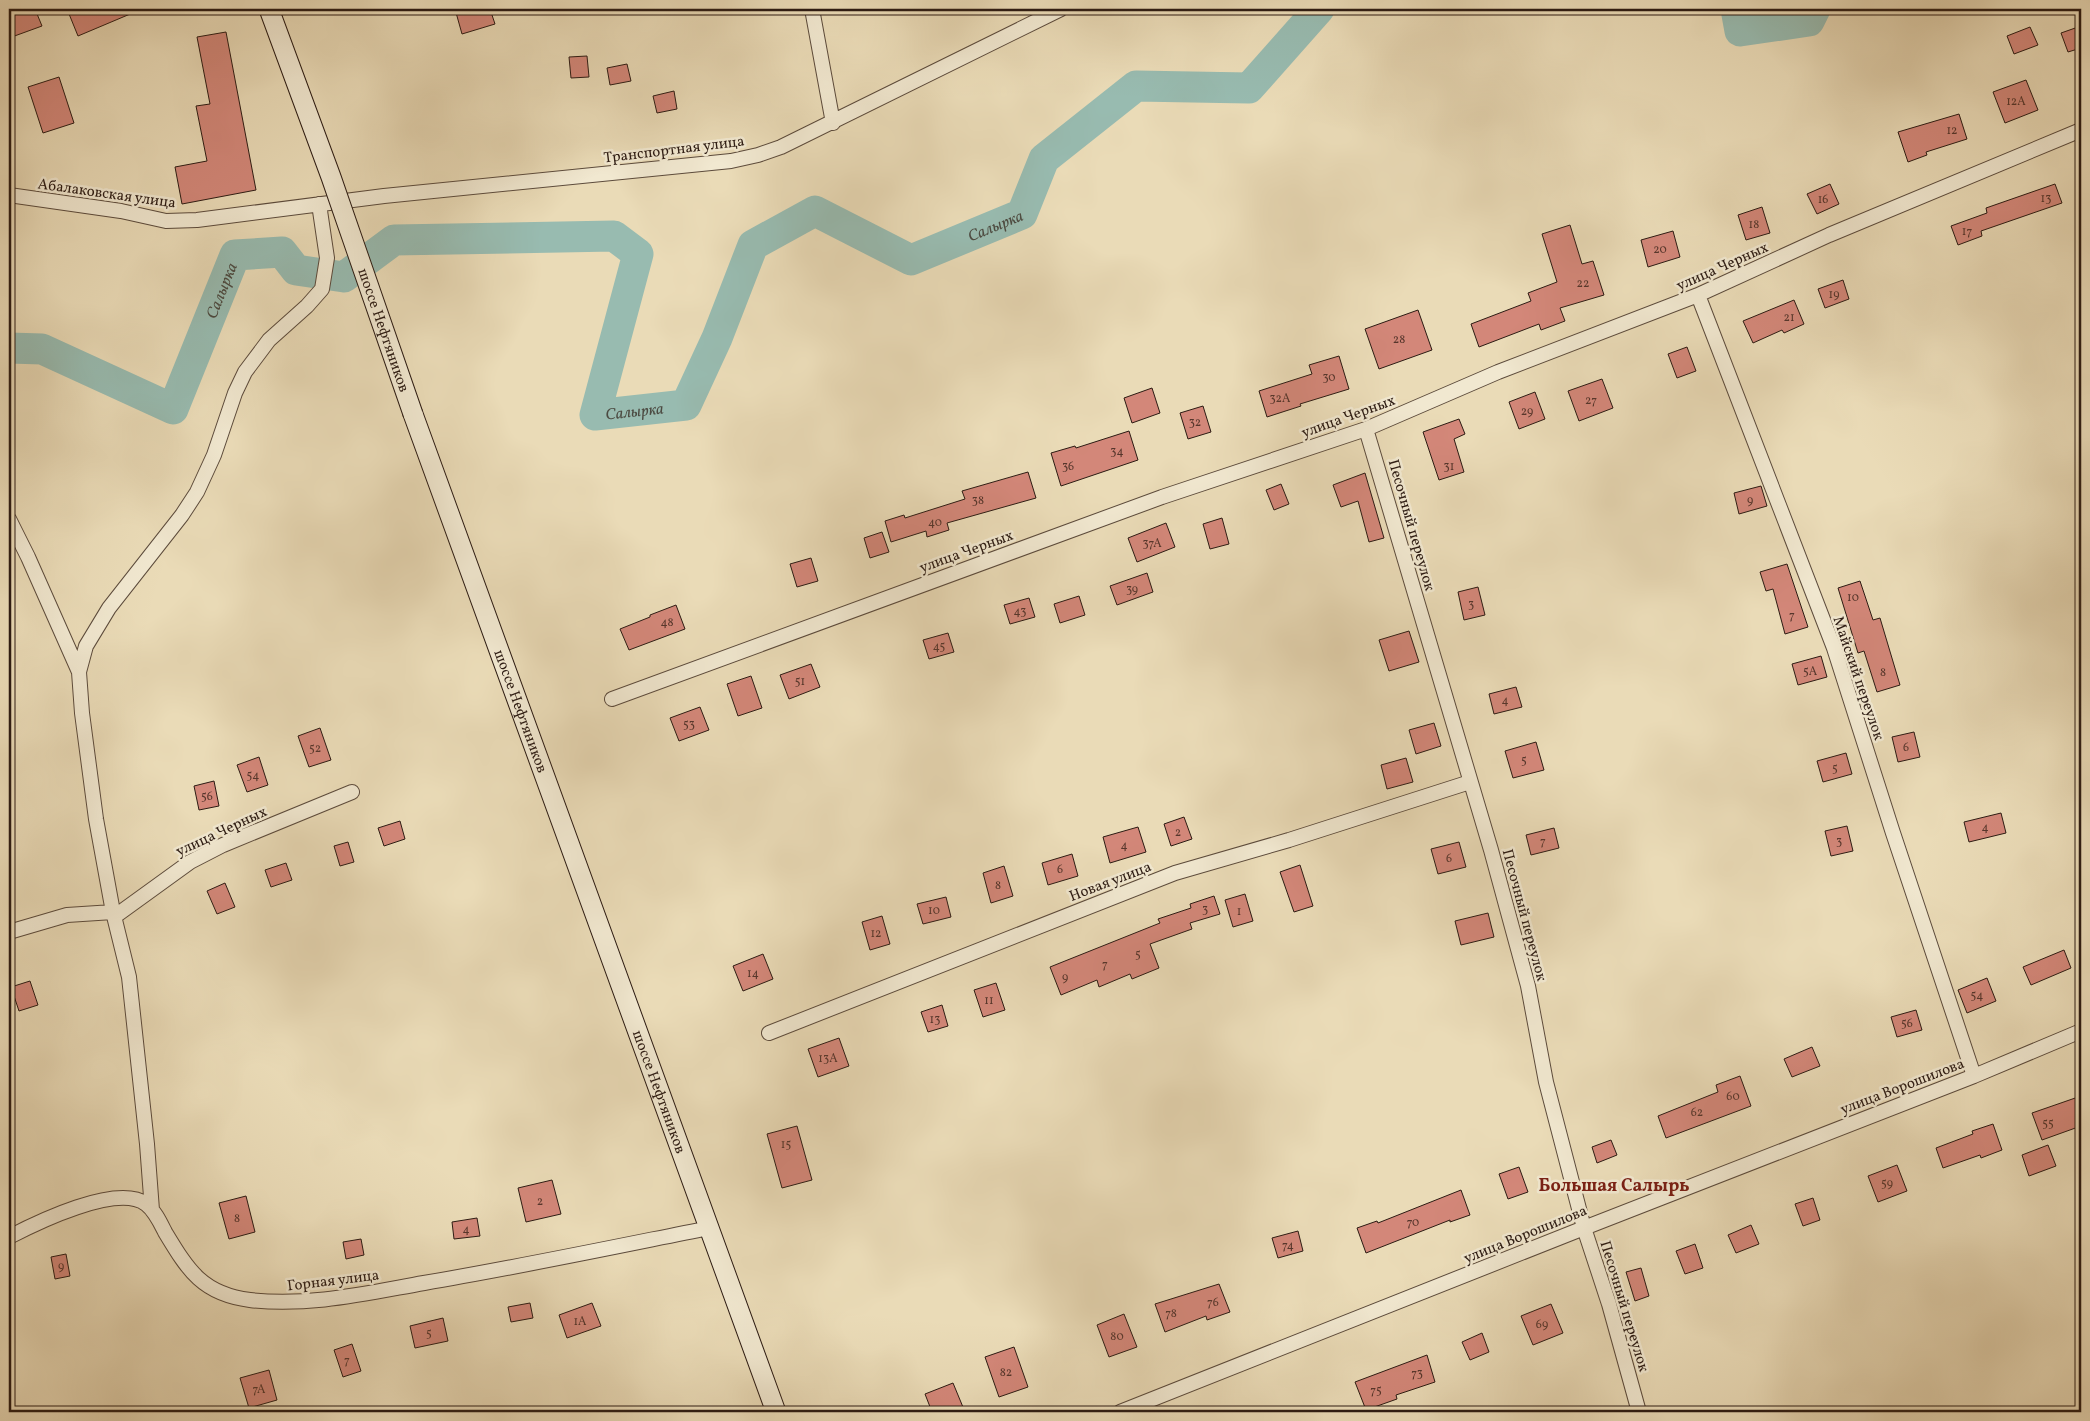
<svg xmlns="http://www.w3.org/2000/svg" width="2090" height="1421" font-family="Vollkorn,serif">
<rect width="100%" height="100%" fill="#eadbb7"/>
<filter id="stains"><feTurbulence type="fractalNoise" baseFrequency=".004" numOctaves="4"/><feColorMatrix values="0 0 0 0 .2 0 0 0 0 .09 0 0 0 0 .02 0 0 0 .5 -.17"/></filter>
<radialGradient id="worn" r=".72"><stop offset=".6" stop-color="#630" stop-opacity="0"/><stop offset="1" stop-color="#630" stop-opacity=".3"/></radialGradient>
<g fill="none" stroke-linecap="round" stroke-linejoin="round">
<g stroke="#98bbb0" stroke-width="31">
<path d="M1736,9L1740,31L1809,21L1815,9"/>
<path id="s1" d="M9,348L42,349L173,409L235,255L282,252L296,270L344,277L394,240L614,236L638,254L595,415L686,405L717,338L753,245L815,211L911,260L1022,214L1044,159L1136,86L1249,88L1319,9"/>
</g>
</g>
<path fill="#d38779" stroke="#2c1b13" d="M9,9H35L42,26L9,38Z
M67,9H142L78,36Z
M455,9H490L495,24L462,34Z
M2081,26V48L2068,52L2061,33Z
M2030,27L2038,45L2014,54L2007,36Z
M226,32L256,190L182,204L175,167L207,161L196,106L210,104L197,37Z
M587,56L589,77L571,78L569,57Z
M627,64L631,81L610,85L607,68Z
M59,77L74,123L43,133L28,87Z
M2026,80L2038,110L2005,123L1993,92Z
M674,91L677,109L657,113L653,96Z
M1959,114L1967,139L1926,152L1927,155L1908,162L1898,132Z
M1830,184L1839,204L1817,214L1807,194Z
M2055,184L2062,203L1981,231L1982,236L1958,245L1951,226L1987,213L1986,208Z
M1762,207L1770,233L1746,240L1738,215Z
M1570,225L1582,264L1593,261L1604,295L1560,308L1565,321L1541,330L1539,324L1479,347L1471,324L1531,301L1528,293L1557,282L1542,234Z
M1673,231L1680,257L1648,267L1641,240Z
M1843,280L1849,299L1825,308L1818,289Z
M1794,300L1804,324L1784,333L1782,330L1753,343L1743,321Z
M1418,310L1432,350L1379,369L1365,329Z
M1687,347L1696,371L1677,378L1668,354Z
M1339,356L1349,389L1300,404L1301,406L1267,417L1259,391L1312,374L1309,365Z
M1602,379L1613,408L1579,421L1568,391Z
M1152,388L1160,413L1132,423L1124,398Z
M1535,392L1545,419L1519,429L1509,402Z
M1203,406L1211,432L1188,439L1180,413Z
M1459,419L1465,434L1454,439L1464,472L1439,480L1423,432Z
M1129,431L1138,460L1061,486L1051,453L1075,446L1076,448Z
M1028,472L1036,498L947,523L949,530L927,537L926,531L891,542L885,521L904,515L905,518L965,499L962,491Z
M1365,473L1384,538L1369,542L1358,501L1341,507L1333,485Z
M1281,484L1289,504L1274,510L1266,490Z
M1761,486L1767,506L1739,514L1734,493Z
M1222,518L1229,544L1210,549L1203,524Z
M1166,523L1175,547L1137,562L1128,538Z
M882,532L889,552L870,558L864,538Z
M811,558L818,581L797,587L790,564Z
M1787,564L1808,627L1785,634L1773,589L1766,591L1760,572Z
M1147,573L1153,592L1117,605L1110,586Z
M1860,581L1873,620L1880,618L1900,685L1877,692L1864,651L1858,653L1838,588Z
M1478,587L1485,615L1464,620L1458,592Z
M1079,596L1085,615L1060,623L1054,604Z
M1029,598L1035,617L1010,624L1004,605Z
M676,605L685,629L629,650L620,629L650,617V615Z
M1409,631L1419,662L1389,671L1379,640Z
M948,633L954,652L929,659L923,640Z
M1821,656L1827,677L1798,685L1792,664Z
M811,664L820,687L789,699L780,675Z
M751,676L762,708L738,716L727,684Z
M1516,687L1522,707L1494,714L1489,694Z
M700,707L709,730L679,741L670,718Z
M1434,723L1441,746L1416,754L1409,730Z
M320,728L331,760L309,767L298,736Z
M1914,732L1920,757L1898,762L1892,737Z
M1536,742L1544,770L1513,778L1505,751Z
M1846,753L1852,774L1823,782L1817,761Z
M259,757L268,785L247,792L237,765Z
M1406,758L1413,782L1387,789L1381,765Z
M214,781L219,806L199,810L194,786Z
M2001,813L2006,833L1969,842L1964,822Z
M1184,817L1192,839L1171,846L1164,824Z
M400,821L405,839L384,846L378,828Z
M1847,826L1853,851L1831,856L1825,831Z
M1138,827L1146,852L1110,863L1103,837Z
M1554,828L1559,848L1531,855L1526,835Z
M348,842L354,862L340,866L334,846Z
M1459,842L1466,867L1438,874L1431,849Z
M1072,854L1078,876L1048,885L1042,863Z
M286,863L292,880L271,887L265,870Z
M1300,865L1313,906L1294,912L1280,872Z
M1004,866L1013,896L991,903L983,873Z
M225,883L235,907L217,914L207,891Z
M1245,894L1253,921L1233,927L1225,900Z
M1214,896L1220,914L1190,923L1192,929L1150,944L1159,968L1132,979L1130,974L1099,987L1097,980L1061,995L1050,967L1160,923L1158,919L1191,908L1190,904Z
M946,897L951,917L923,924L917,904Z
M1488,913L1494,937L1461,945L1455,921Z
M882,916L890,944L870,950L862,922Z
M2064,950L2071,968L2031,985L2023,967Z
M763,954L773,979L743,991L733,966Z
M1987,978L1996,1001L1967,1013L1958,990Z
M30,981L38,1005L19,1011L11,987Z
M996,983L1005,1010L983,1017L974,990Z
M942,1005L948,1026L928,1032L921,1012Z
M1916,1010L1922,1030L1897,1037L1891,1017Z
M839,1038L849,1066L818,1077L808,1049Z
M1812,1047L1820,1066L1792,1077L1784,1059Z
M1740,1076L1751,1106L1666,1138L1658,1116L1718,1092L1716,1085Z
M2081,1096V1126L2042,1140L2032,1113Z
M1993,1124L2002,1150L1981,1158L1980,1155L1943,1168L1936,1148L1973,1134L1972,1131Z
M797,1126L812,1180L782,1188L767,1134Z
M1611,1140L1617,1155L1597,1163L1592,1147Z
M2048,1145L2056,1166L2029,1176L2022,1155Z
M1897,1165L1907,1191L1878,1202L1868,1176Z
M1519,1167L1528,1192L1508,1199L1499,1174Z
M552,1180L561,1214L526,1222L518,1188Z
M1461,1190L1470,1215L1450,1222V1220L1366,1253L1357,1228L1377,1221L1378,1223Z
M246,1196L255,1232L229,1239L219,1203Z
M1813,1198L1820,1220L1803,1226L1795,1204Z
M477,1218L480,1236L454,1239L452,1222Z
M1751,1225L1759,1244L1736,1253L1728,1235Z
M1298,1231L1303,1251L1278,1258L1272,1238Z
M361,1239L364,1255L346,1259L343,1242Z
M1695,1244L1703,1268L1685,1274L1676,1251Z
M66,1254L70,1276L55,1279L51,1257Z
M1641,1268L1649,1296L1635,1301L1626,1272Z
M1219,1284L1230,1312L1207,1320L1206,1316L1165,1332L1155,1304Z
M530,1303L533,1318L511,1322L508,1307Z
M592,1303L601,1326L567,1338L559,1315Z
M1551,1304L1563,1333L1533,1345L1521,1316Z
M1124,1314L1137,1347L1109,1357L1097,1325Z
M443,1318L448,1341L415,1348L410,1326Z
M1482,1333L1489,1352L1470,1360L1462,1342Z
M352,1344L361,1371L343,1377L334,1350Z
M1014,1347L1028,1387L999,1397L985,1357Z
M1427,1355L1435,1382L1396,1395L1397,1399L1366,1410L1355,1382Z
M269,1370L277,1400L249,1408L240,1378Z
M953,1383L965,1412H932L925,1394Z"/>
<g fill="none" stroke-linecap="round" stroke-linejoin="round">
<defs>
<path id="street" d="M812,9L833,123
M9,195L121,211L166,221L197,220L384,196L731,161L758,155L781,147L1061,9
M1698,295L1834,648L1893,833L1974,1076
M1366,429L1491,850L1528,986L1546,1082L1584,1228L1609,1304L1639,1412
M9,519L28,557L79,672
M612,699L1162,497L1366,429L1498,372L1698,295L1829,235L2081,130
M114,917L190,862L223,845L352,792
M9,932L67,915L113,912
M769,1033L1175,873L1289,840L1470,782
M152,1210L147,1144L129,977L113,912L96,819L82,713L79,672L86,646L109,608L182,515L197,492L214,455L235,393L245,372L269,340L307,306L322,289L327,258L319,204
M9,1237C36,1223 117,1183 146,1204C155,1211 160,1222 165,1232C188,1270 202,1294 250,1300C308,1307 367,1293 424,1283C519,1267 614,1247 709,1228
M1120,1412L1584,1228L1974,1076L2081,1031"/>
<g id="secondary">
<path id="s2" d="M413,414L776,1412"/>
</g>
</defs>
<use href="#street" stroke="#5c4b3c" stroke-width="16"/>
<use href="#secondary" stroke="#2c1b13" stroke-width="21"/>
<use href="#street" stroke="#f1e8d0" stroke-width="14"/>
<use href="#secondary" stroke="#f1e8d0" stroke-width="19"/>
<defs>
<g id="secondary-bridge">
<path id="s3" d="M269,9L331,177L413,414"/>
</g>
</defs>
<use href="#secondary-bridge" stroke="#2c1b13" stroke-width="21" stroke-linecap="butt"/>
<use href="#secondary-bridge" stroke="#f1e8d0" stroke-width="19"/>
</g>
<g text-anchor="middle" stroke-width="5" stroke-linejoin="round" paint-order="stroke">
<g font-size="12" fill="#56362c">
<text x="2016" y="105">12А</text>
<text x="1952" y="134">12</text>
<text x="2046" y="202">13</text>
<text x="1823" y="203">16</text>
<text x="1754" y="228">18</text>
<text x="1967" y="235">17</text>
<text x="1660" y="253">20</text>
<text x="1583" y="287">22</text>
<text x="1834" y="298">19</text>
<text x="1789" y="321">21</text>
<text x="1399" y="343">28</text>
<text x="1329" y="381">30</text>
<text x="1280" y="402">32А</text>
<text x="1591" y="404">27</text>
<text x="1527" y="415">29</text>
<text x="1195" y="426">32</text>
<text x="1117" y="455">34</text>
<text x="1068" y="470">36</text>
<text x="1449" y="470">31</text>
<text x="978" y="504">38</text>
<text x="1750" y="504">9</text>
<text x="935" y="526">40</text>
<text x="1152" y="547">37А</text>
<text x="1132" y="593">39</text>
<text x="1853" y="601">10</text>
<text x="1471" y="608">3</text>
<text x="1020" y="615">43</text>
<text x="1792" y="619">7</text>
<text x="667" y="626">48</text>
<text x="939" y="650">45</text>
<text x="1810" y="675">5А</text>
<text x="1883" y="676">8</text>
<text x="800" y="685">51</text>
<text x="1505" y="704">4</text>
<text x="689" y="728">53</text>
<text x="1906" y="751">6</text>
<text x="315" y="752">52</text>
<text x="1524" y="764">5</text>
<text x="1835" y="772">5</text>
<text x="253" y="779">54</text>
<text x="207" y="800">56</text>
<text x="1985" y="831">4</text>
<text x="1178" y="836">2</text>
<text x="1543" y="845">7</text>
<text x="1839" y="845">3</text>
<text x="1124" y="849">4</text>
<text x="1449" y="862">6</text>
<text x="1060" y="873">6</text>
<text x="998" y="889">8</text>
<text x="1205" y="913">3</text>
<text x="934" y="914">10</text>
<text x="1239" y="915">1</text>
<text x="876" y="937">12</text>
<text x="1138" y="958">5</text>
<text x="1105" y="968">7</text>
<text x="753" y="977">14</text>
<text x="1065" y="981">9</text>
<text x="1977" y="999">54</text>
<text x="989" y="1004">11</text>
<text x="935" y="1023">13</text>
<text x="1907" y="1027">56</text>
<text x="828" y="1062">13А</text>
<text x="1733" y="1100">60</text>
<text x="1697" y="1116">62</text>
<text x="2048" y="1127">55</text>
<text x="786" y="1148">15</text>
<text x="1887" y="1187">59</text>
<text x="540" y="1205">2</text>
<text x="237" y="1222">8</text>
<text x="1413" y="1226">70</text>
<text x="466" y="1233">4</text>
<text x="1288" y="1249">74</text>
<text x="61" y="1270">9</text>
<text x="1213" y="1306">76</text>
<text x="1171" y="1317">78</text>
<text x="580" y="1325">1А</text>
<text x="1542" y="1328">69</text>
<text x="429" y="1337">5</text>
<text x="1117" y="1340">80</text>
<text x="347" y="1364">7</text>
<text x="1006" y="1376">82</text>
<text x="1417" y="1377">73</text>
<text x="259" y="1393">7А</text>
<text x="1376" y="1394">75</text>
</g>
<g font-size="15" fill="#2c1b13" stroke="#f1e8d0">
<text transform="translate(674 149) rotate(-7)" y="5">Транспортная улица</text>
<text transform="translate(107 193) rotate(8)" y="5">Абалаковская улица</text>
<text transform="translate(1722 266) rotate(-24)" y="5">улица Черных</text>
<text dy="5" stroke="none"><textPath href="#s3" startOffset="341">шоссе Нефтяников</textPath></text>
<text transform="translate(1348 416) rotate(-20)" y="5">улица Черных</text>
<text transform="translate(1412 525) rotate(74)" y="5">Песочный переулок</text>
<text transform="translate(966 551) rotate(-20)" y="5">улица Черных</text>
<text transform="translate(1859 678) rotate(71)" y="5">Майский переулок</text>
<text dy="5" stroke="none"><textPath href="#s2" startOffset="316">шоссе Нефтяников</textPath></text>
<text transform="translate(221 831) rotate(-25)" y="5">улица Черных</text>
<text transform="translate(1110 881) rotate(-21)" y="5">Новая улица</text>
<text transform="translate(1525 915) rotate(75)" y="5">Песочный переулок</text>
<text transform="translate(1902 1086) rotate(-21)" y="5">улица Ворошилова</text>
<text dy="5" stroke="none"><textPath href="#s2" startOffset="721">шоссе Нефтяников</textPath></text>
<text transform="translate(1525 1234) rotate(-22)" y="5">улица Ворошилова</text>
<text transform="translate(333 1280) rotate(-7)" y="5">Горная улица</text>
<text transform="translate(1625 1306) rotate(73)" y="5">Песочный переулок</text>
</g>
<g font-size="16" font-style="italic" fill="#4c4b42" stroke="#f1e8d0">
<text dy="6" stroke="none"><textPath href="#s1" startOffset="1475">Салырка</textPath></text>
<text dy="6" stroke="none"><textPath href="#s1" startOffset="305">Салырка</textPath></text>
<text dy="6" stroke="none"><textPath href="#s1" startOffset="980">Салырка</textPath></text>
</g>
<g font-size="18" font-weight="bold" fill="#7a1f14" stroke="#f1e8d0">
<text x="1614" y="1191">Большая Салырь</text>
</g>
</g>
<rect width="2090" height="1421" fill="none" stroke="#eadbb7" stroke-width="30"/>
<rect x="10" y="10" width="2070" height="1401" fill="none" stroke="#2c1b13" stroke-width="2.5"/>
<rect x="15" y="15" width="2060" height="1391" fill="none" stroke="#2c1b13"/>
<rect width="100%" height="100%" filter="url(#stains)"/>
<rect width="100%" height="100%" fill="url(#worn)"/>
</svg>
